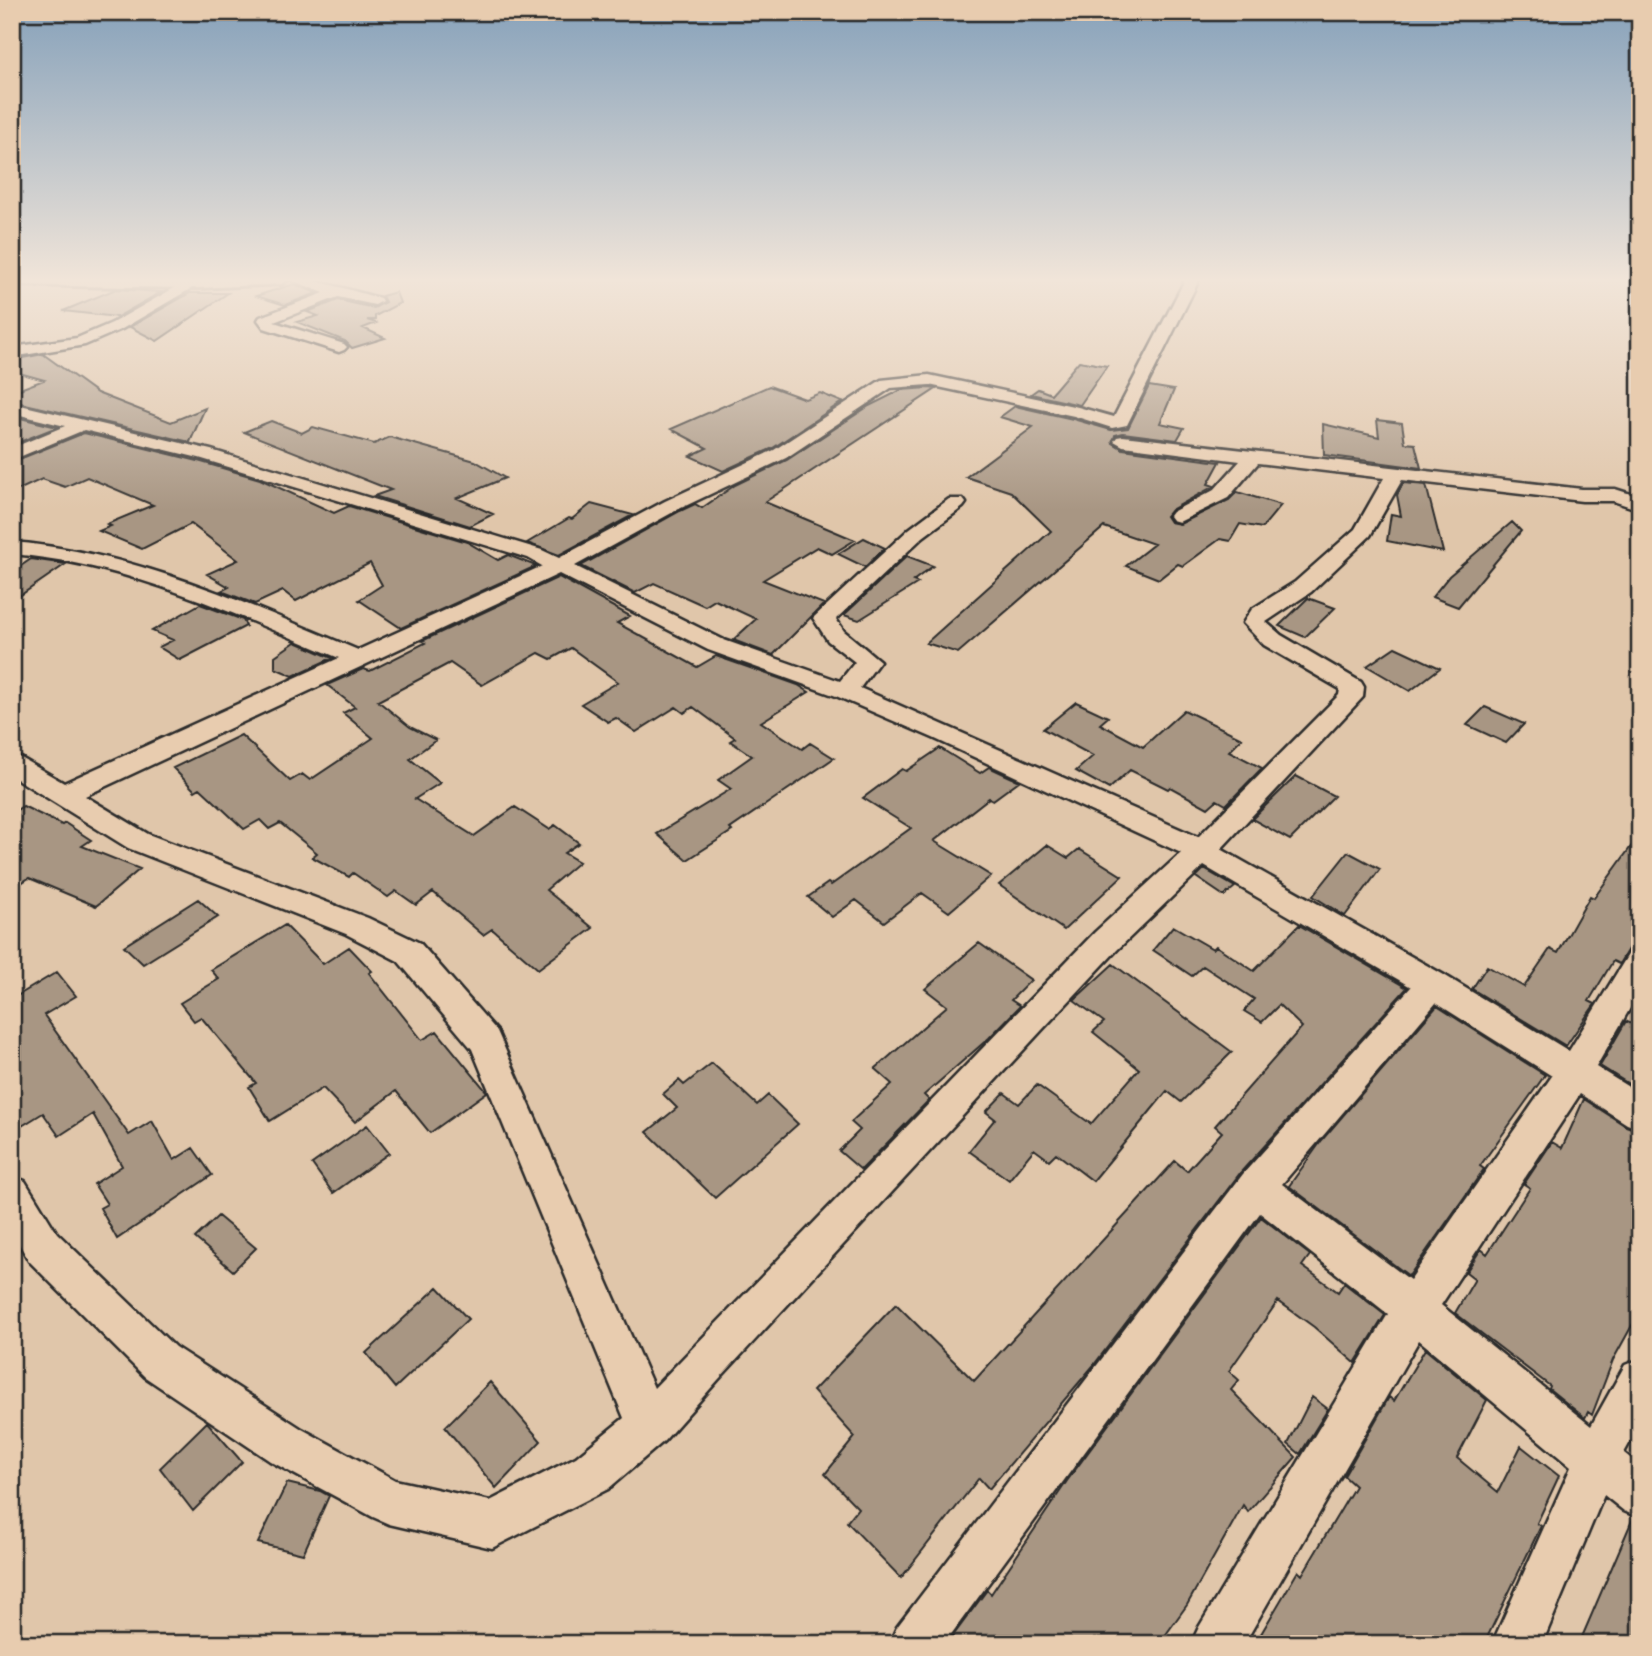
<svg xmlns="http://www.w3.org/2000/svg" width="1652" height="1656" font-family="'Playpen Sans',sans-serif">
<rect width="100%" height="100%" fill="#e0c6aa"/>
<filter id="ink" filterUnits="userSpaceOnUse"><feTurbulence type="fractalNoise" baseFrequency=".0143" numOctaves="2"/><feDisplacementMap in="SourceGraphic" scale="14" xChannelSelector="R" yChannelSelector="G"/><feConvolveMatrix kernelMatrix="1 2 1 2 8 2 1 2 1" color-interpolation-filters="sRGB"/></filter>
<g filter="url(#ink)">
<path fill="#a89683" stroke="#2b2b2b" stroke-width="2" d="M294,284L317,293L285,305L256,296Z
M116,289L161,292L117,317L63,311Z
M396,292L400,303L375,316V320H367L376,323L363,328L385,338L352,348L345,341L297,322L318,316L307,312L338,300L374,308L385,302L382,296Z
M190,293H228L157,341L130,327Z
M43,354L97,393L171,422L205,408L190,442L12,401V392L44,380L12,371V360Z
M1079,361L1107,366L1080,405L1031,394L1038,389L1051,394Z
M769,386L805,399L820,393L842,402L773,448L723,471L690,456L707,448L671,429Z
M1149,386L1174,390L1160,423L1184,428L1177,440L1123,433L1115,435L1113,443L1123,449L1220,462L1208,484L1214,486L1171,510L1166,516L1170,522L1180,524L1229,500L1237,492L1281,505L1262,528L1240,524L1230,541L1220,539L1183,566L1178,564L1159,579L1126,566L1154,544L1104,527L958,653L926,643L1051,531L1011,492L966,477L1033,427L1000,417L1015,406L1073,419L1111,430L1128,428Z
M929,388L936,389L765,502L855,540L832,554L817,547L763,580L824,604L773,655L733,640L756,619L715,600L705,606L654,583L635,593L581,566L680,511L695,504L702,508L735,485L787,460L869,406L901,390Z
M12,416L57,427L12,445Z
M1377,420L1402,423L1405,443L1415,444L1421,468L1324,455L1323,424L1379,437Z
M271,421L302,433L313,427L374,444L390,437L475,461L505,478L457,498L493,514L470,526L374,496L391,490L244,432Z
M84,433L198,461L260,479L334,513L349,506L467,542L498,560L508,555L536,566L401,628L359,600L382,585L370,563L296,601L283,591L255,604L221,591L229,587L207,574L238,560L191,524L142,549L99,531L111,526L107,524L153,505L87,477L65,487L42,479L12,493V462Z
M1403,483L1426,485L1443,552L1387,541L1391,514L1401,516L1397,495Z
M591,504L633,515L559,555L527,543L569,518L572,519Z
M1512,522L1521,531L1458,607L1432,597L1449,576Z
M864,538L885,548L865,567L838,554Z
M907,556L933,566L913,581L918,583L859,620L844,615Z
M31,559L66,564L12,601V572Z
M559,577L630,616L617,623L697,667L716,656L798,685L809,692L761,722L802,749L810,743L834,758L730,829L732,831L687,860L657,834L731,789L718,780L752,756L730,741L735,738L693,707L684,713L676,707L636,732L616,718L608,722L581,704L618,682L571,648L551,659L539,653L482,685L450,663L378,701L410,727L436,740L410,759L440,783L415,799L474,836L515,807L549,829L555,825L579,843L564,853L579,862L546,890L593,928L538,969L492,929L483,935L433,892L416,905L396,891L388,897L353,873L349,877L312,857L317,853L280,823L269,829L260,820L244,829L200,788L195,791L173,768L241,735L290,781L302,774L310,780L373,738L343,713L355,707L327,685L363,669L370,671L425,643L422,641Z
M1308,598L1335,608L1305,637L1279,626Z
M200,604L243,620L246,626L180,660L159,647L173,640L152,631Z
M295,642L298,643L332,658L293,676L275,668V656Z
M1395,647L1440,668L1410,691L1367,666Z
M1076,702L1108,717L1100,724L1143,747L1184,710L1242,738L1229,751L1262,768L1226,805L1217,800L1208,808L1170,787L1168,789L1130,770L1109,789L1076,771L1093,756L1043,729Z
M1485,707L1524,724L1506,743L1467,725Z
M940,748L980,773L989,767L1019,781L993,800L989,798L934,841L991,876L949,912L922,893L884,922L856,900L832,917L808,897L828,883L831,885L911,828L863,798L902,769L906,771Z
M1296,776L1334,796L1290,840L1252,819Z
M23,806L62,825L65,823L91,840L82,846L140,869L96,906L29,878L12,889V813Z
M1640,834V929L1619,964L1613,961L1589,1001L1595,1004L1566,1046L1472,989L1487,966L1524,987L1550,949L1558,953L1590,896L1594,898Z
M1047,845L1068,858L1079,849L1122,876L1064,930L999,885Z
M1348,852L1380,869L1345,916L1313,896Z
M1204,869L1235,887L1224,896L1196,877Z
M198,899L218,917L143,964L124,946Z
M285,925L323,964L349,947L372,971L369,973L422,1040L437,1031L487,1092L430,1133L396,1091L355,1122L323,1088L270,1121L249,1087L256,1083L201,1017L194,1021L180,1003L219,979L211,970Z
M1299,925L1407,988L1241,1172L1093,1366L989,1489L979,1478L901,1578L847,1522L858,1508L825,1474L855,1437L813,1391L896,1304L974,1381L1175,1161L1187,1171L1222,1132L1215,1126L1302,1027L1279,1005L1262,1022L1244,1011L1254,999L1203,966L1192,976L1153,950L1173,926L1213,949L1216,946L1254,971Z
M979,943L1031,980L1011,1000L1020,1006L989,1038L924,1095L929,1100L861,1170L839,1151L860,1130L851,1122L892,1084L875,1069L947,1006L925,989Z
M1113,964L1232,1052L1181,1102L1167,1091L1093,1181L1056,1153L1049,1160L1034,1149L1009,1180L969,1151L995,1119L986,1112L1004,1093L1019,1104L1037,1085L1091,1124L1139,1069L1093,1032L1104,1022L1074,1000Z
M57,972L76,996L44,1015L129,1135L152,1121L174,1160L193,1148L212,1175L117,1239L100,1208L107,1204L94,1184L122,1166L93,1114L59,1136L43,1113L12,1132V999Z
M1437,1006L1545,1075L1480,1166L1484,1169L1409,1276L1289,1186L1322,1140Z
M1626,1021L1640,1029V1091L1600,1066Z
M712,1063L757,1105L768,1095L798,1124L715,1198L647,1132L677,1108L663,1094L679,1080L684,1085Z
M1584,1099L1626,1126L1640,1131V1311L1613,1360L1592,1415L1588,1412L1585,1418L1549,1389L1550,1386L1455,1313L1475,1279L1466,1272L1481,1249L1487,1254L1530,1188L1524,1184L1552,1142L1562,1148Z
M367,1125L389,1153L333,1193L312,1164Z
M218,1216L256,1248L233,1271L195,1238Z
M1261,1217L1310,1255L1302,1266L1338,1292L1344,1283L1385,1315L1355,1363L1314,1327L1278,1301L1229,1371L1239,1380L1231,1390L1296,1457L1248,1512L1243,1505L1187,1605L1159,1644H947L987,1590L991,1594L1067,1481Z
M438,1287L468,1319L395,1388L366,1353Z
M1425,1349L1487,1400L1457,1458L1498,1492L1521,1446L1559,1476L1537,1523L1541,1526L1484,1644H1255L1298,1571L1302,1575L1355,1486L1344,1476L1389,1397L1394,1401Z
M490,1382L541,1441L496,1488L445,1427Z
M1312,1397L1328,1409L1300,1454L1288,1444Z
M207,1422L242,1462L193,1511L160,1468Z
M287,1483L320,1491L329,1496L303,1554L258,1543Z
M1633,1518L1640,1520V1644H1579Z"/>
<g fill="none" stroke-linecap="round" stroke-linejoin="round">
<defs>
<path id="street" d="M192,278H209L122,329L85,345L12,357V347L77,338L112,323Z
M286,278C315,278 351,291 380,298L382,301L375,305L338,297L274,322L344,344L347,347L344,350L339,352L264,328L258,320L260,317L324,293Z
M1186,278H1200L1127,425L1112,428L1074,416L929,385L891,388L786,458L679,509L575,566L724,640L840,681L855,662L828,641L813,618L909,529L949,499H963L966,503L963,507L923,537L836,619L844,631L880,661L860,688L1198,837L1339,695L1340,689L1264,645L1243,623L1252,609L1295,582L1355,529L1384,478L1258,463L1228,498L1179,522L1172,520L1169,516L1172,512L1214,490L1240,461L1123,446L1114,441L1117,437L1123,436L1582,489H1615L1640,497V510L1613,501H1582L1402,480L1370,536L1311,592L1266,622L1281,635L1361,682L1364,687L1363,697L1221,849L1444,975L1569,1051L1629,953L1640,950V991L1596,1067L1640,1094V1129L1627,1124L1580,1094L1441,1305L1591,1426L1625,1365L1640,1359V1424L1624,1453L1640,1466V1518L1624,1511L1604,1495L1542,1644H1492L1571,1467L1419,1340L1244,1644H1191L1199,1627L1388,1314L1260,1213L944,1644H889L897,1627L1243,1174L1411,987L1204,866L1117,950L1042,1030L718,1380L664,1441L608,1489L492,1548L389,1524L373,1517L270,1461L145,1377L29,1261L12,1231V1176L25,1181L57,1233L175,1347L302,1429L395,1480L490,1501L576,1457L624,1418L472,1049L398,961L346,934L128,848L12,776V755L21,758L64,783L339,658C232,613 129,564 12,554V542C135,552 245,603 358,650L542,566L528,558L199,458L84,430L12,460V448L65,426L12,413V403L211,450L542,550L559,558L665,501L774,450L881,380L929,375L1078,407L1114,417ZM559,574L708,650L836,696L933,738L1181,853L1095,932L654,1388L497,1031L420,943L368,918L148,834L85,796ZM1436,1003L1552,1076L1410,1280L1282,1184Z"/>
<path id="primary" d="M12,278H290L281,284L197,288L12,285Z"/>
</defs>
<use href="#street" stroke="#2b2b2b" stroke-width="5"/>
<use href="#primary" stroke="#2b2b2b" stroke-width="6"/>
<use href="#street" fill="#e8ccaf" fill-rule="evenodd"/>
<use href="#primary" fill="#e8ccaf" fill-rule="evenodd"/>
</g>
</g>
<linearGradient id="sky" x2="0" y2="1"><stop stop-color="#86a1ba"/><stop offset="0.55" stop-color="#f1e5d9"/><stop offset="1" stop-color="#f1e5d9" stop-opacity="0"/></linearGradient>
<rect width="1652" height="510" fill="url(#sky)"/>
<rect width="1652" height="1656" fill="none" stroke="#e8ccaf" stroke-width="42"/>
<rect x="21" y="21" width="1610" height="1614" fill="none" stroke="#2b2b2b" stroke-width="2.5" filter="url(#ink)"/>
</svg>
